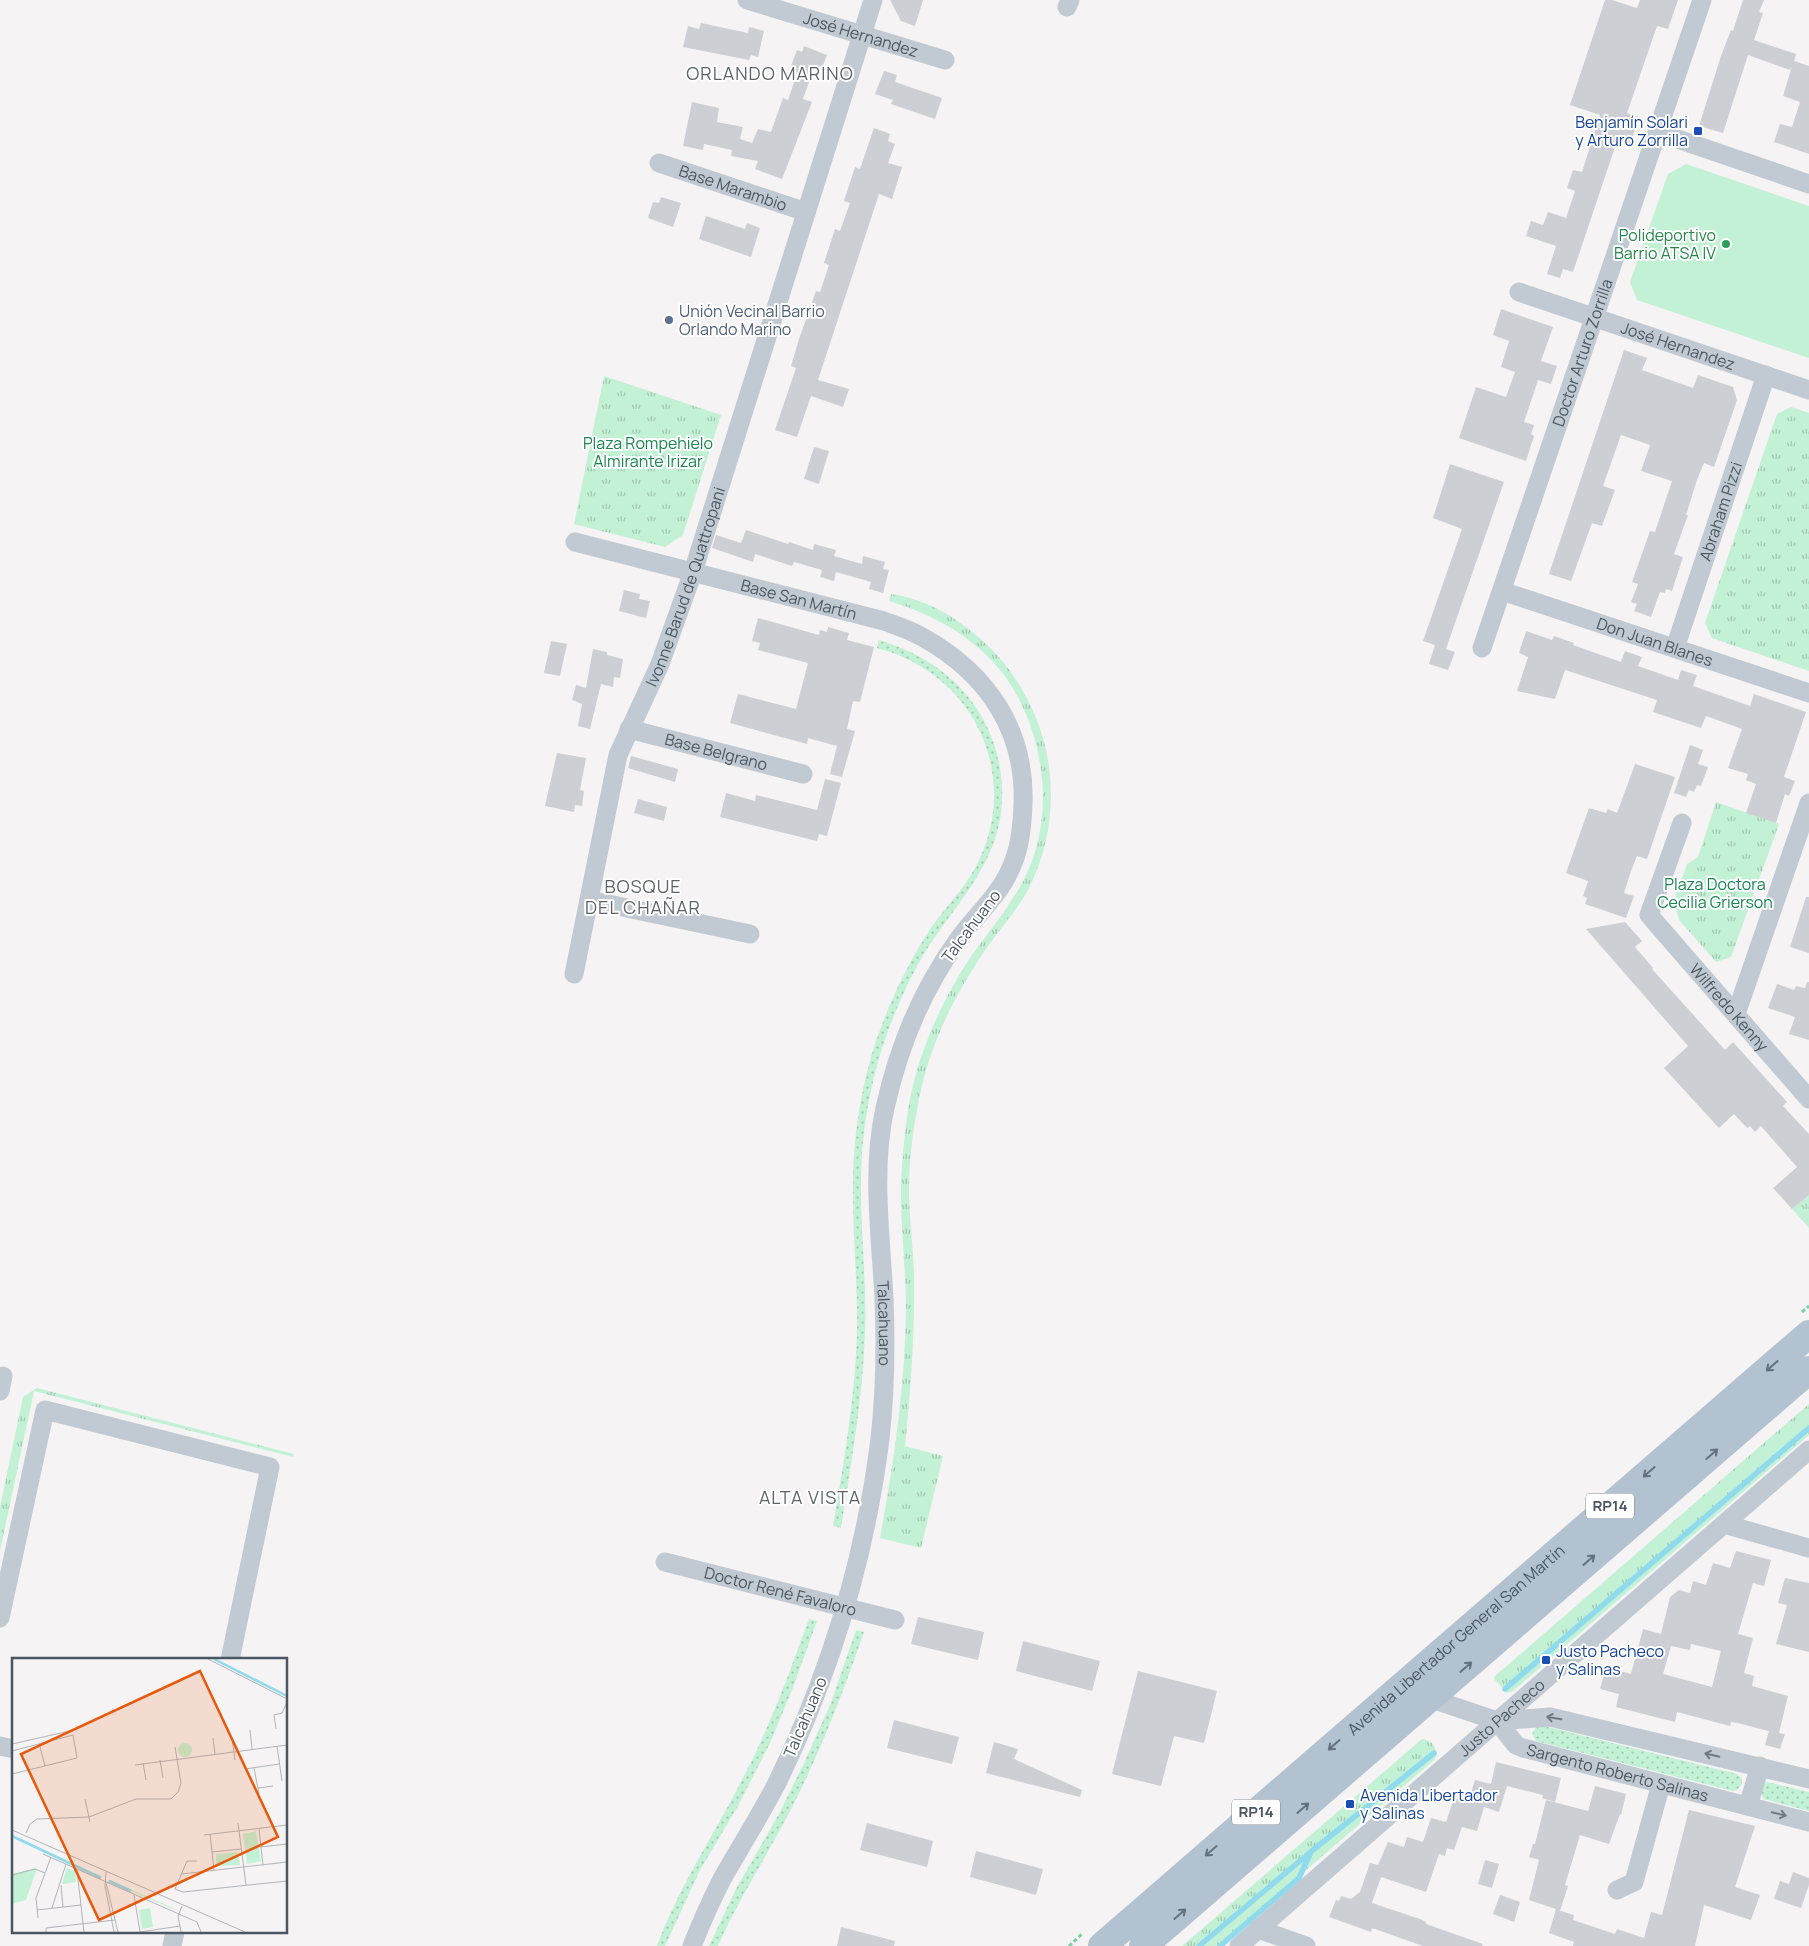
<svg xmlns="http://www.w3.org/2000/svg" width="1809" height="1946" font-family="Manrope,sans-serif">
<defs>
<pattern id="grass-dots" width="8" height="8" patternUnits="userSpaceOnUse" patternTransform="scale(1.25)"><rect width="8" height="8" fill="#c3f1d5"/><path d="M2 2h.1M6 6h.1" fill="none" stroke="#a0c6b0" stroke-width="1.8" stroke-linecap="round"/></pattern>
<pattern id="park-tufts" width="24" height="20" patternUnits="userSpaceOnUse" patternTransform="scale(1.25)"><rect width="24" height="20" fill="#c3f1d5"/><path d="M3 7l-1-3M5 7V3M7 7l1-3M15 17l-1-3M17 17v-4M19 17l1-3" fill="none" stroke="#a0c6b0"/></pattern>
</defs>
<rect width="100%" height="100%" fill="#f5f3f3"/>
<path fill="url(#grass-dots)" d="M879,640C949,660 999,714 1002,788C1005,859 958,899 924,954C905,986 890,1022 879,1058C868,1097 861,1139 861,1180C860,1230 867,1281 865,1332C863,1398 851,1463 841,1528L833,1526C844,1462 855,1398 857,1333C858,1287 853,1242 853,1197C852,1150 858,1103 871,1057C884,1014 903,972 927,934C940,913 958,896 971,875C986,851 995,820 994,792C992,721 945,666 877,648Z
M809,1619L817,1621L792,1690L770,1743L738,1806L700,1870L665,1946H657C680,1884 716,1832 745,1774C771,1724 790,1671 809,1619Z
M856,1630L864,1632C842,1695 819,1756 788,1815C765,1859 738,1900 718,1946H709L736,1889L779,1814L804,1763L831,1703Z
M1537,1726H1544L1737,1774L1742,1779V1784L1737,1790L1733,1791L1536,1741L1532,1734Z
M1767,1782L1809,1792V1811L1764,1799L1761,1794L1763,1785Z"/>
<path fill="url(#park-tufts)" d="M604,376L721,415L683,535L665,547L574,524Z
M1791,407L1809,413V671L1712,638L1705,623L1777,414Z
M891,594C937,600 983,634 1010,671C1056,734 1064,815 1030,886C1019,908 1002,926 988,946C956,992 930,1043 919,1099C913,1129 909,1160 909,1190C909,1218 913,1245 914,1272C915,1331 911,1388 905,1446L943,1456L921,1548L880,1538C894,1462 905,1386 906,1309C906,1267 900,1224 901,1183C902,1157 905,1130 909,1104C917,1060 935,1016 958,977C975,948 997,924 1015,895C1053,837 1050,760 1019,699C993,648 943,617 889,601Z
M1716,802L1779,824L1731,957L1716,962L1679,920L1674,900L1687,864L1698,857Z
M1809,1195V1228L1792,1209Z
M37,1388L294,1454L293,1457L34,1391L0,1551V1507L23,1397Z
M1809,1404V1435L1513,1691L1507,1693L1494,1679L1495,1676Z
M1422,1739C1432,1740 1435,1746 1437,1755L1434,1760L1218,1946H1182Z"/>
<path fill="#c3f1d5" d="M1686,164L1809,206V358L1637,300L1630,282L1668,174Z"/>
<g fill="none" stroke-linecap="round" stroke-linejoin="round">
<path stroke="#90daee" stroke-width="5.5" d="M1505,1689L1809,1428
M1199,1946L1313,1850L1434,1753
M1220,1946L1299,1878L1310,1854"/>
</g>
<path fill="#cdcfd5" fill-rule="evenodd" d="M890,0H923L915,26L901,21Z
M1605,0H1612L1637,8L1640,0H1678L1668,29L1657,26L1627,113L1639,117L1630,145L1617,141L1573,272L1563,269L1560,278L1547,274L1556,246L1526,236L1531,221L1543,225L1548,212L1566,218L1575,191L1567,188L1573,170L1582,172L1600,115L1570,105Z
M1743,0H1764L1759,12L1763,13L1754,40L1796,54L1794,61L1809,66V154L1774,142L1780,124L1792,127L1800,102L1783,96L1792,66L1790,70L1748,55L1723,133L1699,126L1721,56L1731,30L1733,31Z
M701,23L748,33L749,27L764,31L758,57L751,55L749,60L683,47L688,26L699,29Z
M804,46L827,55L822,68L815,65L803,99L812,102L782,179L755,169L758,161L731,156L732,150L704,144L703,150L683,146L692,102L719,108L717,122L743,127L740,139L752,143L758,129L771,132L783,98L788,100L797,74L789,71L797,50L802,52Z
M884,71L897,75L895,82L942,98L935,119L891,104L893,100L875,94Z
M874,128L890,134L888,141L895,144L888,163L902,167L892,199L879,194L818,380L849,389L843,407L811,396L797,437L775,430L796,368L791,366L799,339L816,291L820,292L829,265L824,263L835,229L840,231L850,203L844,201L855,167L860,169Z
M661,197L681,203L673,227L648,218L653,202L659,203Z
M706,216L745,229L747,223L760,228L751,257L699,239Z
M1501,309L1553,327L1541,361L1557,366L1551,384L1538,380L1524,422L1534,425L1531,434L1534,436L1526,461L1459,438L1476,387L1506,397L1515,372L1501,367L1509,341L1493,335Z
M1624,350L1647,358L1642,370L1693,388L1698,375L1733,387L1737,400L1714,467L1704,463L1697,480L1686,515H1688L1674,554L1683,557L1672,591L1666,589L1665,593L1660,592L1651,617L1634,611L1637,604L1631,602L1638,584L1632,582L1650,531L1655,532L1672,481L1641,471L1650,445L1621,435L1603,486L1615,490L1602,526L1592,523L1571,581L1549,574Z
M814,447L829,451L819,484L804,479Z
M1450,464L1504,482L1446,649L1455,652L1448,670L1429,664L1435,645L1423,641L1462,529L1433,518Z
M746,530L788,544L789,542L813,550L814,544L836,550L834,556L862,564L863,556L885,562L883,569L889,570L883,593L869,589L871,582L836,572L834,581L820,577L822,570L794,562L792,566L755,554L753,562L712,548L716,535L741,543Z
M624,590L640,594L639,599L650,601L646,618L619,611Z
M758,618L819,635L820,630L827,632L828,627L849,633L847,640L874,647L860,702L853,701L847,729L855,731L842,777L830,774L837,746L808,738L807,744L730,723L738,694L796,709L808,663L758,650L760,643L752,641Z
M1526,631L1552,640L1554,636L1574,643L1573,645L1621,662L1625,651L1642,657L1638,666L1678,680L1681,670L1697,675L1693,686L1750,706L1754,694L1806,712L1784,777L1795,781L1789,796L1785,794L1776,823L1746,813L1756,784L1746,780L1748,774L1728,768L1742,729L1706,716L1701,728L1653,712L1657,700L1565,670L1555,699L1517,691L1528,657L1519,653Z
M551,641L567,644L560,676L544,673Z
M593,649L607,652V655L623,659L620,678L614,677L613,687L601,684L590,729L578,726L582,704L572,700L576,685L586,688Z
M1690,745L1703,750L1698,764L1708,767L1701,786L1697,785L1694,792L1689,790L1686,797L1674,793Z
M557,753L586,758L580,790L584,791L582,806L575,805L574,812L545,806Z
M631,756L678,769L675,782L628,768Z
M1635,764L1675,777L1647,859L1637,856L1631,871L1624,893L1634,896L1626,918L1585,904L1587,898L1583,896L1588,881L1566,873L1589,808L1606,813L1608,809L1617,813Z
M825,779L841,783L827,836L819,834L817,841L720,817L726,793L755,801L756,795L817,810Z
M638,799L667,807L664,821L634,813Z
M1806,897H1809V953L1790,947Z
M1625,922L1642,941L1635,947L1653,968L1652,969L1725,1050L1733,1042L1787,1102L1783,1106L1809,1134V1195L1792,1209L1773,1188L1797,1167L1761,1126L1755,1132L1750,1126L1747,1128L1734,1114L1719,1128L1664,1068L1688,1046L1586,929Z
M1807,982H1809V1040L1789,1034L1795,1017L1768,1008L1777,984L1794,990L1796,986L1805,988Z
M1736,1551L1771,1560L1764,1586L1753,1583L1738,1634L1753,1638L1744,1673L1754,1676L1752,1686L1788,1696L1779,1733L1785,1734L1780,1749L1765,1745L1769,1731L1772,1732L1738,1723L1731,1722L1730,1726L1677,1712L1675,1722L1616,1707L1619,1694L1600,1689L1606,1667L1631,1674L1643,1629L1661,1634L1670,1597L1679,1590L1690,1593L1693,1581L1706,1585L1713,1563L1730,1568ZM1691,1644L1721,1651L1712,1687L1663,1674L1671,1646L1690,1650Z
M1785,1578L1809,1583V1652L1776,1644L1787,1605L1778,1603Z
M918,1617L984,1632L978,1660L911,1644Z
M1023,1641L1100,1661L1092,1691L1016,1671Z
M1138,1671L1217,1691L1204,1743L1174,1736L1161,1786L1112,1774Z
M894,1720L959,1737L952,1764L887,1748Z
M994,1742L1018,1749L1014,1759L1082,1790L1080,1797L986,1773Z
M1496,1762L1561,1778L1555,1802L1542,1798L1543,1795L1507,1786L1499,1812L1484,1807L1477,1831L1462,1827L1454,1850L1447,1848L1445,1856L1439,1854L1426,1892L1381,1877L1372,1903L1420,1919L1426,1922V1924L1483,1944L1482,1946H1423L1372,1928L1371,1932L1329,1917L1336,1900L1339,1901L1341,1896L1351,1899L1360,1892L1370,1863L1378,1865L1388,1842L1404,1847L1407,1837L1423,1842L1431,1818L1446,1822L1454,1798L1468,1802L1475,1780L1491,1784Z
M1595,1786L1626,1794L1621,1815L1620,1814L1609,1844L1580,1835L1565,1885L1568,1886L1560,1911L1558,1910L1574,1915L1573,1920L1615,1934L1617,1929L1644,1938L1651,1912L1662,1915L1689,1810L1755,1826L1735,1887L1760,1895L1751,1920L1704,1905L1695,1946H1573L1574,1942L1549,1933L1556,1909L1529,1900L1539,1860L1529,1857L1533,1844H1535L1546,1800L1588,1811Z
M867,1823L933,1841L927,1867L860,1850Z
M976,1851L1043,1869L1036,1895L970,1877Z
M1485,1860L1499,1864L1492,1888L1478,1884Z
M1793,1872L1809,1878V1885L1801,1908L1774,1899L1780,1881L1789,1884Z
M1500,1895L1520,1902L1514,1922L1493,1914Z
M841,1927L895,1941L894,1946H837Z"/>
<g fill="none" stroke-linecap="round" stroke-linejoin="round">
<path stroke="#7ad0a6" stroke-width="3" stroke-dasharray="4 2.5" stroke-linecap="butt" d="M1802,1312L1809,1306
M1069,1946L1082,1934"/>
<g stroke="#c1cad2" stroke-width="19">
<path id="s1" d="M747,0L945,60"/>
<path d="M1067,7L1070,0"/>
<path d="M1657,132L1809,184"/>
<path id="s2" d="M659,163L806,212"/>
<path id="s3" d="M1519,292L1809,390"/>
<path id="s4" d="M575,542L884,621C897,626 911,630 924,638C988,674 1026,731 1023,805C1022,827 1020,850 1010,870C998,897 975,916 958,940C922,990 898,1049 885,1108C871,1170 881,1237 884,1299C886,1345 885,1393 880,1439C865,1559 830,1674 777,1783C760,1816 740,1847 722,1879C711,1901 701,1923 692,1946"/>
<path id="s5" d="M1502,591L1809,693"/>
<path id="s6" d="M1482,648L1702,0"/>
<path id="s7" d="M1675,648L1766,375"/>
<path id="s8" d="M629,729L803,774"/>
<path id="s9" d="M1682,823L1649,915L1809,1099"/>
<path d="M589,900L750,934"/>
<path id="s10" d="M574,974L618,755L660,664L693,572L873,0"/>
<path d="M1736,1014L1809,803"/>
<path d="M0,1391L3,1376"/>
<path d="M1724,1524L1809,1548"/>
<path id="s11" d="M665,1562L895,1620"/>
<path d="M0,1618L45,1410L270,1467L230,1660"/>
<path d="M1422,1691L1429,1698L1497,1721L1550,1717L1809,1779"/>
<path id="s12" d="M1497,1721L1516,1745L1523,1748L1809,1822"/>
<path d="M0,1746L14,1749"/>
<path d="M1748,1806L1760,1766"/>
<path d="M1617,1890L1634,1882L1661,1784"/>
<path d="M1258,1929L1306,1946"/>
<path d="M172,1946L175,1932"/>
<path id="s13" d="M1239,1946L1809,1450"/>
</g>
<g stroke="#b3c2d1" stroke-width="28">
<path id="s14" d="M1102,1946L1809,1334"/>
<path d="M1143,1946L1809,1370"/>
</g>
</g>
<defs><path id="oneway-shaft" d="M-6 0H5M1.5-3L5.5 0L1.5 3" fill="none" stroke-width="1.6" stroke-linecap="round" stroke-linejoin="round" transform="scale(1.25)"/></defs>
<g stroke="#64717d">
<use href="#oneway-shaft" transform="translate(1772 1366) rotate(139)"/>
<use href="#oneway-shaft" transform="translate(1712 1454) rotate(-41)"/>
<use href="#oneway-shaft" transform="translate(1649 1472) rotate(139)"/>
<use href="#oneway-shaft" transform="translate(1589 1560) rotate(-41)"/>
<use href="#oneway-shaft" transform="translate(1466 1667) rotate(-41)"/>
<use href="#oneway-shaft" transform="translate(1334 1745) rotate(139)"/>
<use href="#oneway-shaft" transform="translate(1303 1808) rotate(-41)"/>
<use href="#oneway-shaft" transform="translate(1211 1851) rotate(139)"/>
<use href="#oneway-shaft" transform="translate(1180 1914) rotate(-41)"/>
</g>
<g stroke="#6e7983">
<use href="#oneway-shaft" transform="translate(1554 1718) rotate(-171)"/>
<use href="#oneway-shaft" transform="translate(1712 1755) rotate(-167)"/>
<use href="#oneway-shaft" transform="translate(1779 1814) rotate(14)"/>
</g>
<g fill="#1a4fb4" stroke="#fff" stroke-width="2">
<rect x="1693" y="126" width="10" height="10" rx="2.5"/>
<rect x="1541" y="1655" width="10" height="10" rx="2.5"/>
<rect x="1345" y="1799" width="10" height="10" rx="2.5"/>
</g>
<circle fill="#2e9e5b" stroke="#fff" stroke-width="2" cx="1726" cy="244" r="5"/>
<circle fill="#5c6f8a" stroke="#fff" stroke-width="2" cx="669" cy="320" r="5"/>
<g text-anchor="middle" stroke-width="4" stroke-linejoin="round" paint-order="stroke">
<g fill="#fff" stroke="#808990" stroke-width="1">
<rect x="1586" y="1493.5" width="48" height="25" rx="4"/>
<rect x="1232" y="1799.5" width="48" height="25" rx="4"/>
</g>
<g font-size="15" font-weight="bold" fill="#4a5661">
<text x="1610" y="1511">RP14</text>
<text x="1256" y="1817">RP14</text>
</g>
<g font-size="16" fill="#4a5661" stroke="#fff">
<text dy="6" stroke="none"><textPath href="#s1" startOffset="119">José Hernandez</textPath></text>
<text dy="6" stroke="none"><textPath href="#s2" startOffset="78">Base Marambio</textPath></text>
<text dy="6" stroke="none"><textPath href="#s3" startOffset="168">José Hernandez</textPath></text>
<text dy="6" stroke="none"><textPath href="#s6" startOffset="312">Doctor Arturo Zorrilla</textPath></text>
<text dy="6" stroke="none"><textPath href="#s7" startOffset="144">Abraham Pizzi</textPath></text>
<text dy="6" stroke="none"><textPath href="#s10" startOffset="405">Ivonne Barud de Quattropani</textPath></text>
<text dy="6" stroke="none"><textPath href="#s4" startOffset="231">Base San Martín</textPath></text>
<text dy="6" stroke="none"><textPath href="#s5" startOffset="161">Don Juan Blanes</textPath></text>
<text dy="6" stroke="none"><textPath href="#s8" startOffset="90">Base Belgrano</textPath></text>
<text transform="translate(971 926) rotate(-53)" y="6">Talcahuano</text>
<text dy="6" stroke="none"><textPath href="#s9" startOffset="220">Wilfredo Kenny</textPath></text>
<text dy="6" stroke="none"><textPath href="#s4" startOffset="1122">Talcahuano</textPath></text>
<text dy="6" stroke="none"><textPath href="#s11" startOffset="119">Doctor René Favaloro</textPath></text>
<text dy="6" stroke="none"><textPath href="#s14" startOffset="468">Avenida Libertador General San Martín</textPath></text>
<text transform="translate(805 1717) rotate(-67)" y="6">Talcahuano</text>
<text dy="6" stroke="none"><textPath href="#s13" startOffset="348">Justo Pacheco</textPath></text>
<text dy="6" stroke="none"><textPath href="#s12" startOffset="136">Sargento Roberto Salinas</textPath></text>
</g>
<g font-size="16" fill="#164399" stroke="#fff" text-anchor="start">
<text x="1688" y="128" text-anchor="end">Benjamín Solari<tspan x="1688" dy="18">y Arturo Zorrilla</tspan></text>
<text x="1556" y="1657">Justo Pacheco<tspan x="1556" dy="18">y Salinas</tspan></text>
<text x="1360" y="1801">Avenida Libertador<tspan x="1360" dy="18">y Salinas</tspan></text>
</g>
<g font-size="16" fill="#27864d" stroke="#fff" text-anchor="end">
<text x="1716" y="241">Polideportivo<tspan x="1716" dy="18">Barrio ATSA IV</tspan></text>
</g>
<g font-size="16" fill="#4e5e75" stroke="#fff" text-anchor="start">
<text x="679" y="317">Unión Vecinal Barrio<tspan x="679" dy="18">Orlando Marino</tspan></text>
</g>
<g font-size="16" fill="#17864f" stroke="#fff">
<text x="648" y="449">Plaza Rompehielo<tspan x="648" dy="18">Almirante Irizar</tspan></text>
<text x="1715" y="890">Plaza Doctora<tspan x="1715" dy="18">Cecilia Grierson</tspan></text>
</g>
<g font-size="18" letter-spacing="1" fill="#5f6368" stroke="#fff">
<text x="770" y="80">ORLANDO MARINO</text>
<text x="643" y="893">BOSQUE<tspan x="643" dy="21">DEL CHAÑAR</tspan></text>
<text x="810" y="1504">ALTA VISTA</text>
</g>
</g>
<g transform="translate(12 1658)">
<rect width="275" height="275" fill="#f5f3f3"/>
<path d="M166 92a7 7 0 1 1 14 0a7 7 0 1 1-14 0ZM32,192L89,218V219L31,194ZM226,194L228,207L204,208V196ZM55,210L63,213L64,224L50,226ZM98,222L161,250L166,253L97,224Z" fill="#c3f1d5"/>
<path d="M244,173L249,203L235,206L231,176ZM25,210L14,242L0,246V216ZM138,250L141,269L130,271L127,252Z" fill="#c3f1d5"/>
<path fill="none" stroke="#90daee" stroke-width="2.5" d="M202,1L275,38M0,178L89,220M97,223L119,233"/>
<path fill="none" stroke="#b1b4b9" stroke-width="1" d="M196,1L275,41M264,71L262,57L270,55L275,44M238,72L240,91M201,80L203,96M220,80L223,102M27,85L33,108M0,86L62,72M265,88L270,123M0,93L61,77L65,100L0,116M148,102L151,120M131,105L134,122M123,107L275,87M242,110L247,136M233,111L267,106M246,130L261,128M73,141L78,164M226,165L234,227M247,171L251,207M0,172L233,274M14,175L18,166L25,161L77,159L124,141H159L166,134L169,125L163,89M198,176L202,212M192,177L275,167M249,189L275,186M200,194L229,191M31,196L185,264L189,274M185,203H175L163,231L171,234L275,223M65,212L72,274M94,214L93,228L102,274M170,216L275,204M0,217L23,211L33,215M94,225L106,274M49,227L51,249M122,237L128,274M40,250L54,206M25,252L69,247M26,260L24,240L39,199M34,274V270L103,262M128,274L168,268M169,274L166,258L170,248"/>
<path fill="#e8590c" fill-opacity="0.15" stroke="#e8590c" stroke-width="2.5" d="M188,13L266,179L87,262L9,96Z"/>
<rect width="275" height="275" fill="none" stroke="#4a5661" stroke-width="2.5"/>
</g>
</svg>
